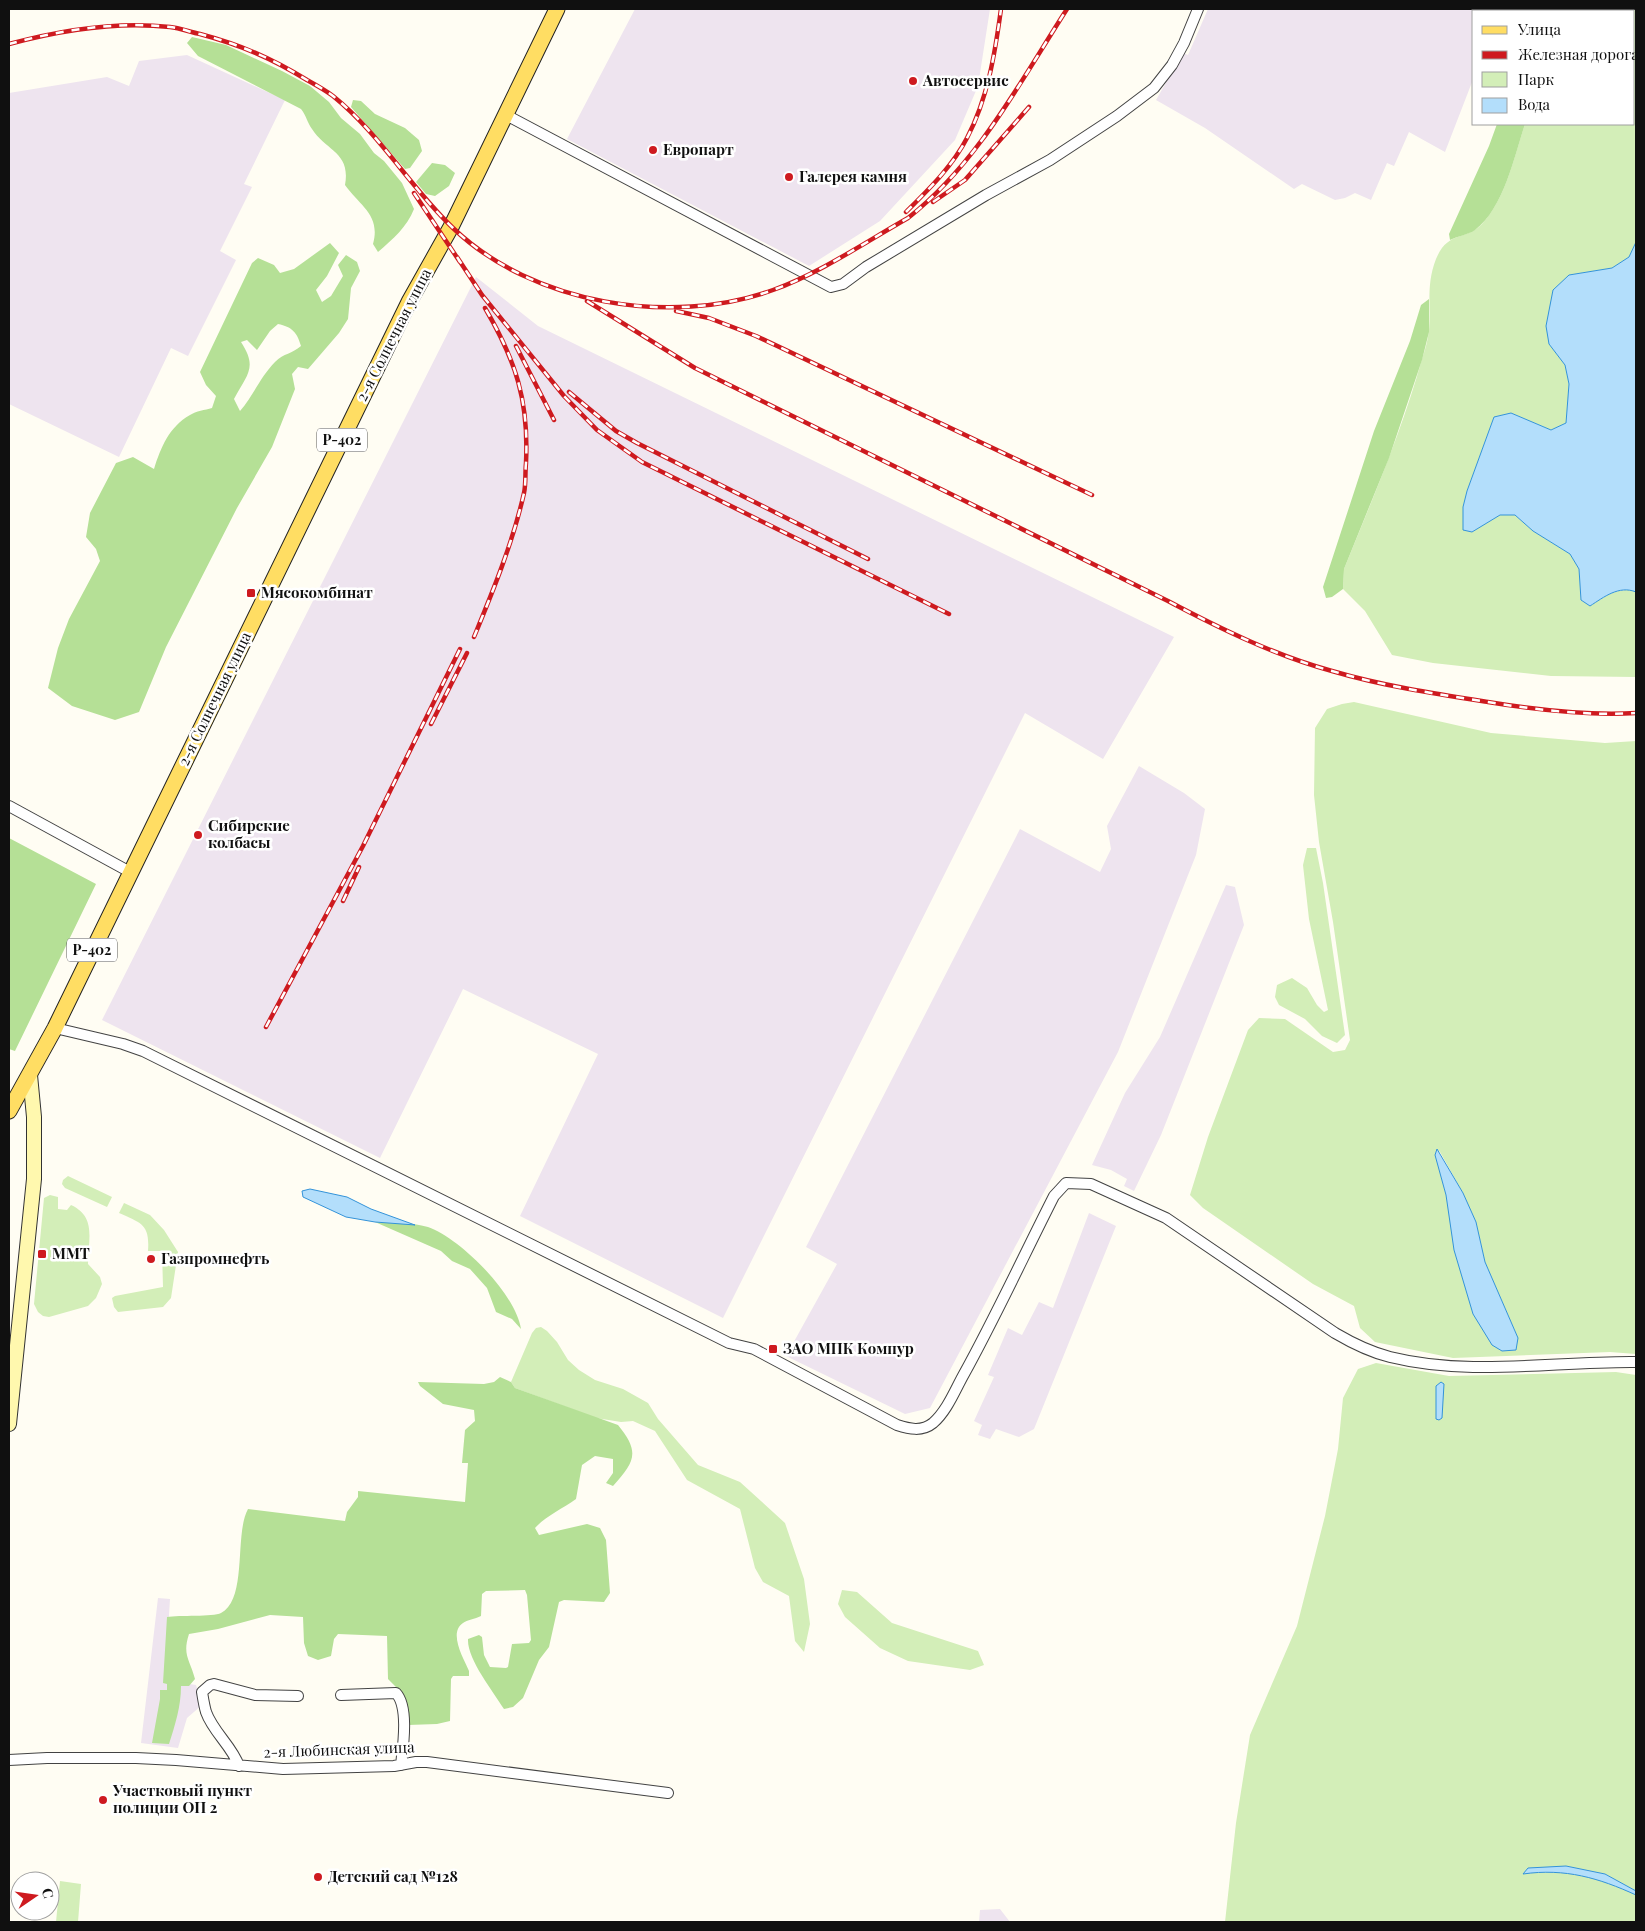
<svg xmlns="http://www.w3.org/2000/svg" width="1645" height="1931" font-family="'Playfair Display',serif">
<rect width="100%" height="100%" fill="#fffdf3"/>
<path fill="#eee4ef" d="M635,9H990L978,86L955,140L880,221L809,266L567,139Z
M1208,9H1500L1499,11H1474V77L1445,152L1409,132L1394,166L1387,163L1371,200L1355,193L1345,198L1335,200L1302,184L1294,189L1205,128L1156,100L1183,53L1188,55Z
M187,55L285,100L244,184L252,187L220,251L236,260L188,356L171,348L119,457L9,404V93L107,77L129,86L139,61Z
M476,277L538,326L1174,637L1103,759L1025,713L723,1318L520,1216L598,1054L463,989L380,1158L102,1020Z
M1139,766L1184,793L1205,809L1196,855L1118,1052L930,1408L905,1414L786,1356L837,1264L806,1247L1020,829L1100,872L1111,849L1107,826Z
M1226,885L1235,887L1244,925L1161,1135L1134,1191L1124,1186L1127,1179L1111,1170L1092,1165L1125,1093L1160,1037Z
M1089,1213L1116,1226L1034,1429L1019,1437L996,1429L990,1439L978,1435L982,1425L974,1421L994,1377L988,1375L1008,1328L1022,1335L1039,1302L1053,1308Z
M158,1598L170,1599L165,1680L196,1685L202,1705L187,1718L178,1748L141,1743Z
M1000,1909L1010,1922H979L980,1910Z"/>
<path fill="#d3eeb8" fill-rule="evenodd" d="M1555,9H1636V242L1629,257L1612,268L1569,275L1549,344L1565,365L1569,384L1566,423L1551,430L1511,413L1494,417L1467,491L1463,507V529L1472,532L1500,515H1515L1533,531L1570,554L1579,569L1581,600L1590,606C1604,597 1619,585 1636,592V677L1551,676L1433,663L1392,655L1365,611L1343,589L1344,569C1372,500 1402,431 1422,359C1425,350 1428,340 1429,330C1431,303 1426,285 1436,259C1448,230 1466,241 1482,224C1506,198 1514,157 1525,124H1634V11H1555Z
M1354,702L1491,733L1605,743L1636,741V1354L1610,1352L1453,1358L1375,1342L1360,1328L1354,1306L1313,1284L1203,1208L1190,1195L1208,1137L1248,1030L1259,1018L1285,1019L1333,1052L1345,1050L1350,1040L1333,922L1319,842L1314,795L1315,728L1327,709L1342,704ZM1437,1150L1440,1152L1463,1193L1476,1222L1485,1262L1518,1338L1446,1195L1436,1156Z
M1307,848H1316L1323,883L1345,1035L1337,1043L1322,1036L1305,1019L1279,1005L1275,997L1277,985L1292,978L1307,988L1317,1005L1324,1012L1328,1010L1309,919L1303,865Z
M68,1176L112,1197L107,1207L65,1188L62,1184L63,1180Z
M50,1195L58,1197V1209L67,1210L71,1205C97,1217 88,1240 88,1264L100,1277L102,1284L96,1298L88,1306L49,1317L43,1316L38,1312L34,1304L44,1198Z
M124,1203L150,1215L164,1230L178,1252L171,1298L163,1307L118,1312L114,1307L112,1298L115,1296L163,1287L162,1251H148C150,1224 141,1223 119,1213Z
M541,1327L547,1331L557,1342L568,1360L579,1370L595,1380L623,1389L648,1403L658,1419L698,1465L740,1482L785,1523L804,1579L810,1624L804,1652L795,1641L789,1596L763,1582L755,1568L740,1509L687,1480L655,1431L633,1421L621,1422L596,1418L515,1388L511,1382L532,1333L536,1328Z
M1376,1363L1449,1376L1616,1372L1636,1375V1891L1605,1874L1566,1866L1523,1873L1563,1872L1606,1881L1636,1895V1922H1225L1236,1823L1250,1735L1297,1626L1325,1516L1338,1449L1343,1398L1358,1369Z
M842,1590L857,1592L892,1623L978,1651L984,1665L970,1670L908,1661L880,1648L845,1617L838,1604Z
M60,1881L81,1884L78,1922H56Z"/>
<path fill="#b5e096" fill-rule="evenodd" d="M192,37L226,45L282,71L310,86L329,102L341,118L360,134L374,153L384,161L402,183L414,209C407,227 393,239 378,252L373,244C381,215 360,206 345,185C351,152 326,151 312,129C307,122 307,117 301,109L198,56L187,43Z
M353,100L361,101L375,114L405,128L419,140L422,151L410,168L405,169L351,107Z
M1497,124H1525C1514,157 1504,208 1475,230C1468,235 1457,236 1450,240L1449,234L1489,146Z
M432,163L445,165L455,173L449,186L435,196L426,194L416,182Z
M330,243L339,253L327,276L316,290L322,302L331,296L343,276L338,265L346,255L357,262L360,271L351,288L348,319L339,333L308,369L298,367L292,374L295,389L272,447L237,508L166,647L139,712L115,720L72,706L48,688L58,648L69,619L100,561L96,549L86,537L90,513L116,463L133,457L154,469C161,447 169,427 190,415C196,411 205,410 212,408L216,396L206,385L200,372L252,263L258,258L274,265L280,273L294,269ZM278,324C292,327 297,332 301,346C292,354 284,353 275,362C261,376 253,396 240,411L234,399C247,374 258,368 241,342L247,340L257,350L270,331Z
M1429,299V332L1422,360L1389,458L1344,569L1343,589L1332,597L1326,598L1323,587L1374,431L1410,341L1421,305Z
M9,838L96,884L15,1051L9,1049Z
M375,1222C392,1223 411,1222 428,1227C460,1238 516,1294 521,1329L512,1319L496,1312L487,1288L470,1269L452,1261L441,1251Z
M500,1377L511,1382L515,1388L618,1425C641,1453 634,1462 613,1486L606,1483L613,1473V1459L595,1456L582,1465L576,1499C562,1509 546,1516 535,1528L539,1535L587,1524L600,1528L606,1540L610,1593L604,1602L564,1600L559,1602L549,1647L539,1660L523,1698L513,1707L504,1709C493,1691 467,1659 468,1639L479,1635L482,1637L484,1655L490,1667L506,1668L508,1667L512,1644L529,1643L531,1640L527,1595L525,1590L486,1591L482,1594L481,1616C475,1619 467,1620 463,1623C448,1633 464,1659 469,1671V1676H453L451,1679L450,1721L437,1724L408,1725L402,1693L388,1679L387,1636L338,1634L334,1639L331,1656L318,1660L308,1656L304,1643L303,1617L270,1615L218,1629L189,1634C182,1655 190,1660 195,1679L189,1686H181C181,1707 175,1725 169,1744L152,1743L160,1699V1690H167V1684L163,1683L167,1617C179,1615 213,1617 221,1613C248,1599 234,1534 248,1509L345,1521L347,1512L358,1497V1491L465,1502L468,1463H462L465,1430L475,1421L474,1410L443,1404L420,1386L418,1382L484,1384L494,1382Z"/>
<path fill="#b3defb" stroke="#3393d9" d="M1636,242V592C1619,585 1604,597 1590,606L1581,600L1579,569L1570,554L1533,531L1515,515H1500L1472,532L1463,530V507L1467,491L1494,417L1511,413L1551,430L1566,423L1569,384L1565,365L1549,344L1546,326L1553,290L1569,275L1612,268L1629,257Z
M1437,1149L1463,1193L1476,1222L1485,1262L1518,1338L1516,1350L1502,1351L1492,1345L1473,1314L1454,1250L1446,1195L1435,1155Z
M310,1189L347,1197L371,1209L415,1225L375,1222L346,1217L303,1197L302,1191Z
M1441,1382L1444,1384L1442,1418L1439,1420L1436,1419V1386Z
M1566,1866L1605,1874L1636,1891V1895C1599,1878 1565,1868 1523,1874L1528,1868Z"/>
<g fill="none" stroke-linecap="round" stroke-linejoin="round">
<defs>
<path id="minor" d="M506,115L831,287L843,284L866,267L986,195L1050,160L1117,116L1154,88L1172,65L1184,43L1198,9
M9,806L130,872
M55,1028L123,1044L143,1051L729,1343L754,1349L897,1425C909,1429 922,1432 933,1423C947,1411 955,1390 964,1374C996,1316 1024,1255 1054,1196L1066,1183L1091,1184L1166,1218L1335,1333C1352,1343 1370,1352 1390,1357C1471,1377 1554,1361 1636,1362
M341,1695L396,1693C409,1707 403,1747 401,1765
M9,1760L47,1758H136L176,1760L283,1769L394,1766L416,1762H427L668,1793
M239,1766C232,1746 213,1732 206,1712C204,1705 203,1698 202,1692L210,1685L214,1684L255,1695L298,1696"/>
<path id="secondary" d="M9,1424L34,1179V1117L30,1075"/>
<path id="primary" d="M9,1111L55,1028L409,302L451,227L557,9"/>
</defs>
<use href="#minor" stroke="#434343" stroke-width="12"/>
<use href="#secondary" stroke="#323232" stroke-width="16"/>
<use href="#primary" stroke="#212121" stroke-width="17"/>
<use href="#minor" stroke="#fff" stroke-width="10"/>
<use href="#secondary" stroke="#fff8ae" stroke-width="14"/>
<use href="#primary" stroke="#ffdd63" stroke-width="15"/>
<defs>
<path id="rail" d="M9,44C61,30 116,21 170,27C180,28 190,32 200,34C241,45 271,58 307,80C316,85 325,90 333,96C380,134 410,187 453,228C532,304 671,327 773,290C820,273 864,243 908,218C978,163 1020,82 1067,9
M414,193L460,262
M933,202L965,180L1029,107
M906,212C928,190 952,167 967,138C988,98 995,53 1001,9
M457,257L482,295L564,396L597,430L642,462L949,614
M587,301L695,368L1168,601C1219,628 1276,656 1332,671C1383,686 1436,694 1488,702C1537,710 1587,716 1636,713
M676,311L709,318L756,336L1092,495
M516,346L554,420
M569,392L616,431L637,443L868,559
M474,637C493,591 513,542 524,493C526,484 525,473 526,463C529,401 516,361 485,308
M431,724L467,653
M343,901L359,867
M266,1027L363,846L460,649"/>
</defs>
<use href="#rail" stroke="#ce1a1f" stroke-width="4.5"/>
<use href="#rail" stroke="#fff" stroke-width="2.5" stroke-dasharray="8" stroke-linecap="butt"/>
</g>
<g fill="#ce1a1f" stroke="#fff" stroke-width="2">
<circle cx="913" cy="81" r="5"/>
<circle cx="653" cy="150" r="5"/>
<circle cx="789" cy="177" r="5"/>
<rect x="246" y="588" width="10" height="10" rx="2.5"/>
<circle cx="198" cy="835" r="5"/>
<rect x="37" y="1249" width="10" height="10" rx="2.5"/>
<circle cx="151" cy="1259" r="5"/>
<rect x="768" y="1344" width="10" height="10" rx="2.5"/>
<circle cx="103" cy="1800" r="5"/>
<circle cx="318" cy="1877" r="5"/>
</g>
<g text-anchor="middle" stroke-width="5" stroke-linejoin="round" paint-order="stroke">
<g fill="#fff" stroke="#585858" stroke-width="1">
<rect x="317" y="428.5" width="50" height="23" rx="4"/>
<rect x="67" y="938.5" width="50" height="23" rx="4"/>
</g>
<g font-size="14" font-weight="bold" fill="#101010">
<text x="342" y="445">Р-402</text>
<text x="92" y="955">Р-402</text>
</g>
<g font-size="15" font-weight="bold" fill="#101010" stroke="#fff" text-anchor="start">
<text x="923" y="86">Автосервис</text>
<text x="663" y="155">Европарт</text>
<text x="799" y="182">Галерея камня</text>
<text x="261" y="598">Мясокомбинат</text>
<text x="208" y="831">Сибирские<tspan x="208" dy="17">колбасы</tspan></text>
<text x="52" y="1259">ММТ</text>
<text x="161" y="1264">Газпромнефть</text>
<text x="783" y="1354">ЗАО МПК Компур</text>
<text x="113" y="1796">Участковый пункт<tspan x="113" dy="17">полиции ОП 2</tspan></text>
<text x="328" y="1882">Детский сад №128</text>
</g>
<g font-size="15" fill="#101010" stroke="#fff">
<text transform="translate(394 335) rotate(-63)" y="5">2-я Солнечная улица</text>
<text transform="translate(215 699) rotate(-64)" y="5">2-я Солнечная улица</text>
<text transform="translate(339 1750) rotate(-2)" y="5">2-я Любинская улица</text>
</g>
</g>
<rect width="1645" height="1931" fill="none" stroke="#101010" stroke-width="20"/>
<rect x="1472" y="10" width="162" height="115" fill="#ffffff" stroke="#9f9f9f"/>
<rect x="1482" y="26" width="25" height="8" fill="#ffdd63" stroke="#9f9f9f"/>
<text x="1518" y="35" font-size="15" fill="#101010">Улица</text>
<rect x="1482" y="51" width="25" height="8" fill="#ce1a1f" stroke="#9f9f9f"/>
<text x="1518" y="60" font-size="15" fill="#101010">Железная дорога</text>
<rect x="1482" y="72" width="25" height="15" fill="#d3eeb8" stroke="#9f9f9f"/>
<text x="1518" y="85" font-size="15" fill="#101010">Парк</text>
<rect x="1482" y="98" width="25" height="15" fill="#b3defb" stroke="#9f9f9f"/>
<text x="1518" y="110" font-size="15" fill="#101010">Вода</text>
<g transform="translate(35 1896) rotate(77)"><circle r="24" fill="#ffffff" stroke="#9f9f9f"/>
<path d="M0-4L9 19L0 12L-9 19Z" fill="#ce1a1f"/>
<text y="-8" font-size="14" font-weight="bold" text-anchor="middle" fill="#101010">С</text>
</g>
</svg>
